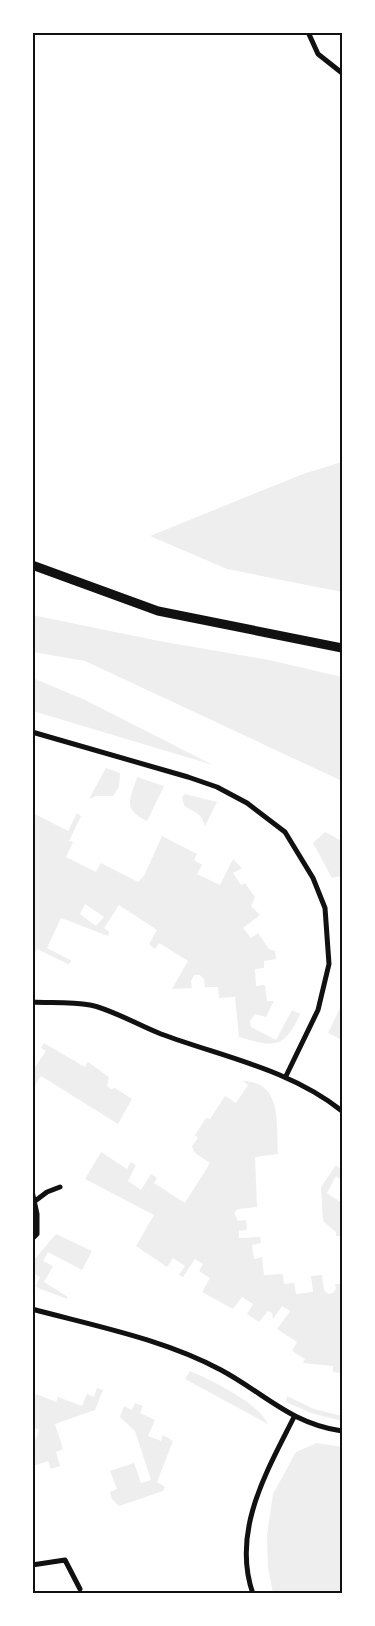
<svg xmlns="http://www.w3.org/2000/svg" width="375" height="1626" font-family="'IBM Plex Serif',serif">
<rect width="100%" height="100%" fill="#fff"/>
<path fill="#eee" fill-rule="evenodd" d="M342,462V592L227,569L150,536L303,474Z
M32,615L159,641L269,660L342,677V781L85,661L33,652Z
M33,678L85,700L213,765L33,711Z
M106,768L120,773L119,787L113,796H96L89,799Z
M137,777L164,786L147,821C122,809 130,800 137,777Z
M185,794L217,802L205,826C202,812 193,813 184,805L182,797Z
M33,809L34,810L33,813L68,831L77,813L81,816L69,841L73,842L66,857L96,872L101,863L138,882L144,876L162,836L197,854L194,860L202,865L197,874L220,885L233,859L242,868L233,873L241,885L245,883L255,897L251,906L260,915L243,928L251,938L258,933L269,949L275,951L276,959L264,961V968L255,969L256,986L265,985L267,1001H274L266,1017L255,1014L250,1021L251,1027L276,1040L292,1010L300,1014C284,1050 273,1047 239,1037L235,997L219,998L218,987H205L204,979L200,975H194L191,981L192,988L172,989L188,961L159,943L155,949L149,944L157,930L119,905L104,928L109,932L108,936L61,918L47,948L72,961L68,964L37,949L33,958ZM85,904L104,917L96,926L80,914Z
M325,832L342,841V876L332,878L313,843Z
M342,1004V1033L340,1039L328,1033Z
M44,1043L85,1067L88,1062L109,1077L107,1086L111,1089L115,1088L132,1099L118,1124L41,1076L33,1088V1070L46,1051L41,1048Z
M243,1081C283,1082 276,1124 278,1154L255,1157L257,1207L238,1209L234,1213L238,1221L246,1220L247,1230L239,1231V1238L260,1237L261,1243L252,1245L254,1259L262,1257L264,1275L283,1274L284,1284L294,1283L296,1294L313,1292L311,1276L322,1275L324,1290L328,1294L333,1293L336,1289L335,1284H342V1373L333,1372V1366L303,1363L305,1359L292,1351L297,1342L277,1329L290,1311L282,1306L273,1319L272,1313L268,1311L259,1322L247,1314L253,1304L242,1297L233,1309L202,1292L210,1278L199,1271L203,1264L195,1259L183,1277L179,1275L185,1266L173,1258L167,1267L136,1246L154,1215L85,1179L101,1152L127,1169L131,1162L136,1165L128,1181L141,1190L151,1174L157,1178L154,1183L185,1203L210,1163L195,1153L192,1146L198,1138L195,1135L206,1118L210,1119L225,1096L236,1103L248,1085Z
M336,1165L342,1170L339,1179L336,1176L327,1193L342,1203V1236H336V1232L323,1221L321,1187Z
M56,1234L92,1251L82,1270L48,1252L43,1261L53,1266L44,1282L68,1297L67,1299L38,1288L36,1286L40,1277L33,1273V1261Z
M190,1371C212,1380 258,1403 268,1424L185,1379Z
M97,1388L103,1390L95,1410L55,1424L63,1449L56,1452L60,1466L51,1469L48,1461L33,1466V1447L39,1430L33,1427V1405L36,1394L56,1402L58,1397L82,1406L87,1394L94,1397Z
M287,1396L314,1409L342,1416V1421L311,1413L286,1402Z
M135,1403L143,1406L140,1413L155,1420L148,1436L161,1441L163,1435L173,1441L157,1482L165,1487L163,1491L119,1506L112,1499L110,1492L117,1489L110,1471L134,1463L141,1483L151,1480L135,1431L120,1417L124,1406L132,1410Z
M317,1443L342,1447V1593H273L268,1568L267,1535L273,1494L296,1452Z"/>
<g fill="none" stroke-linecap="round" stroke-linejoin="round">
<path stroke="#111" stroke-width="5" d="M308,32L318,54L342,73
M32,732L188,777L217,787L247,803L285,832L313,878L325,908L329,964L318,1010L286,1076
M32,1002C51,1003 71,1002 90,1005C111,1009 140,1026 161,1034C223,1057 289,1069 342,1111
M32,1191L37,1214V1234L32,1239
M35,1201L47,1192L60,1187
M32,1309C95,1326 163,1339 221,1370C264,1393 291,1424 342,1431
M32,1565L65,1560L80,1589
M253,1594C231,1531 267,1471 294,1417"/>
<path stroke="#111" stroke-width="9" d="M32,565L158,611L342,648"/>
</g>
<rect width="375" height="1626" fill="none" stroke="#ffffff" stroke-width="68"/>
<rect x="34" y="34" width="307" height="1558" fill="none" stroke="#111" stroke-width="2"/>
</svg>
